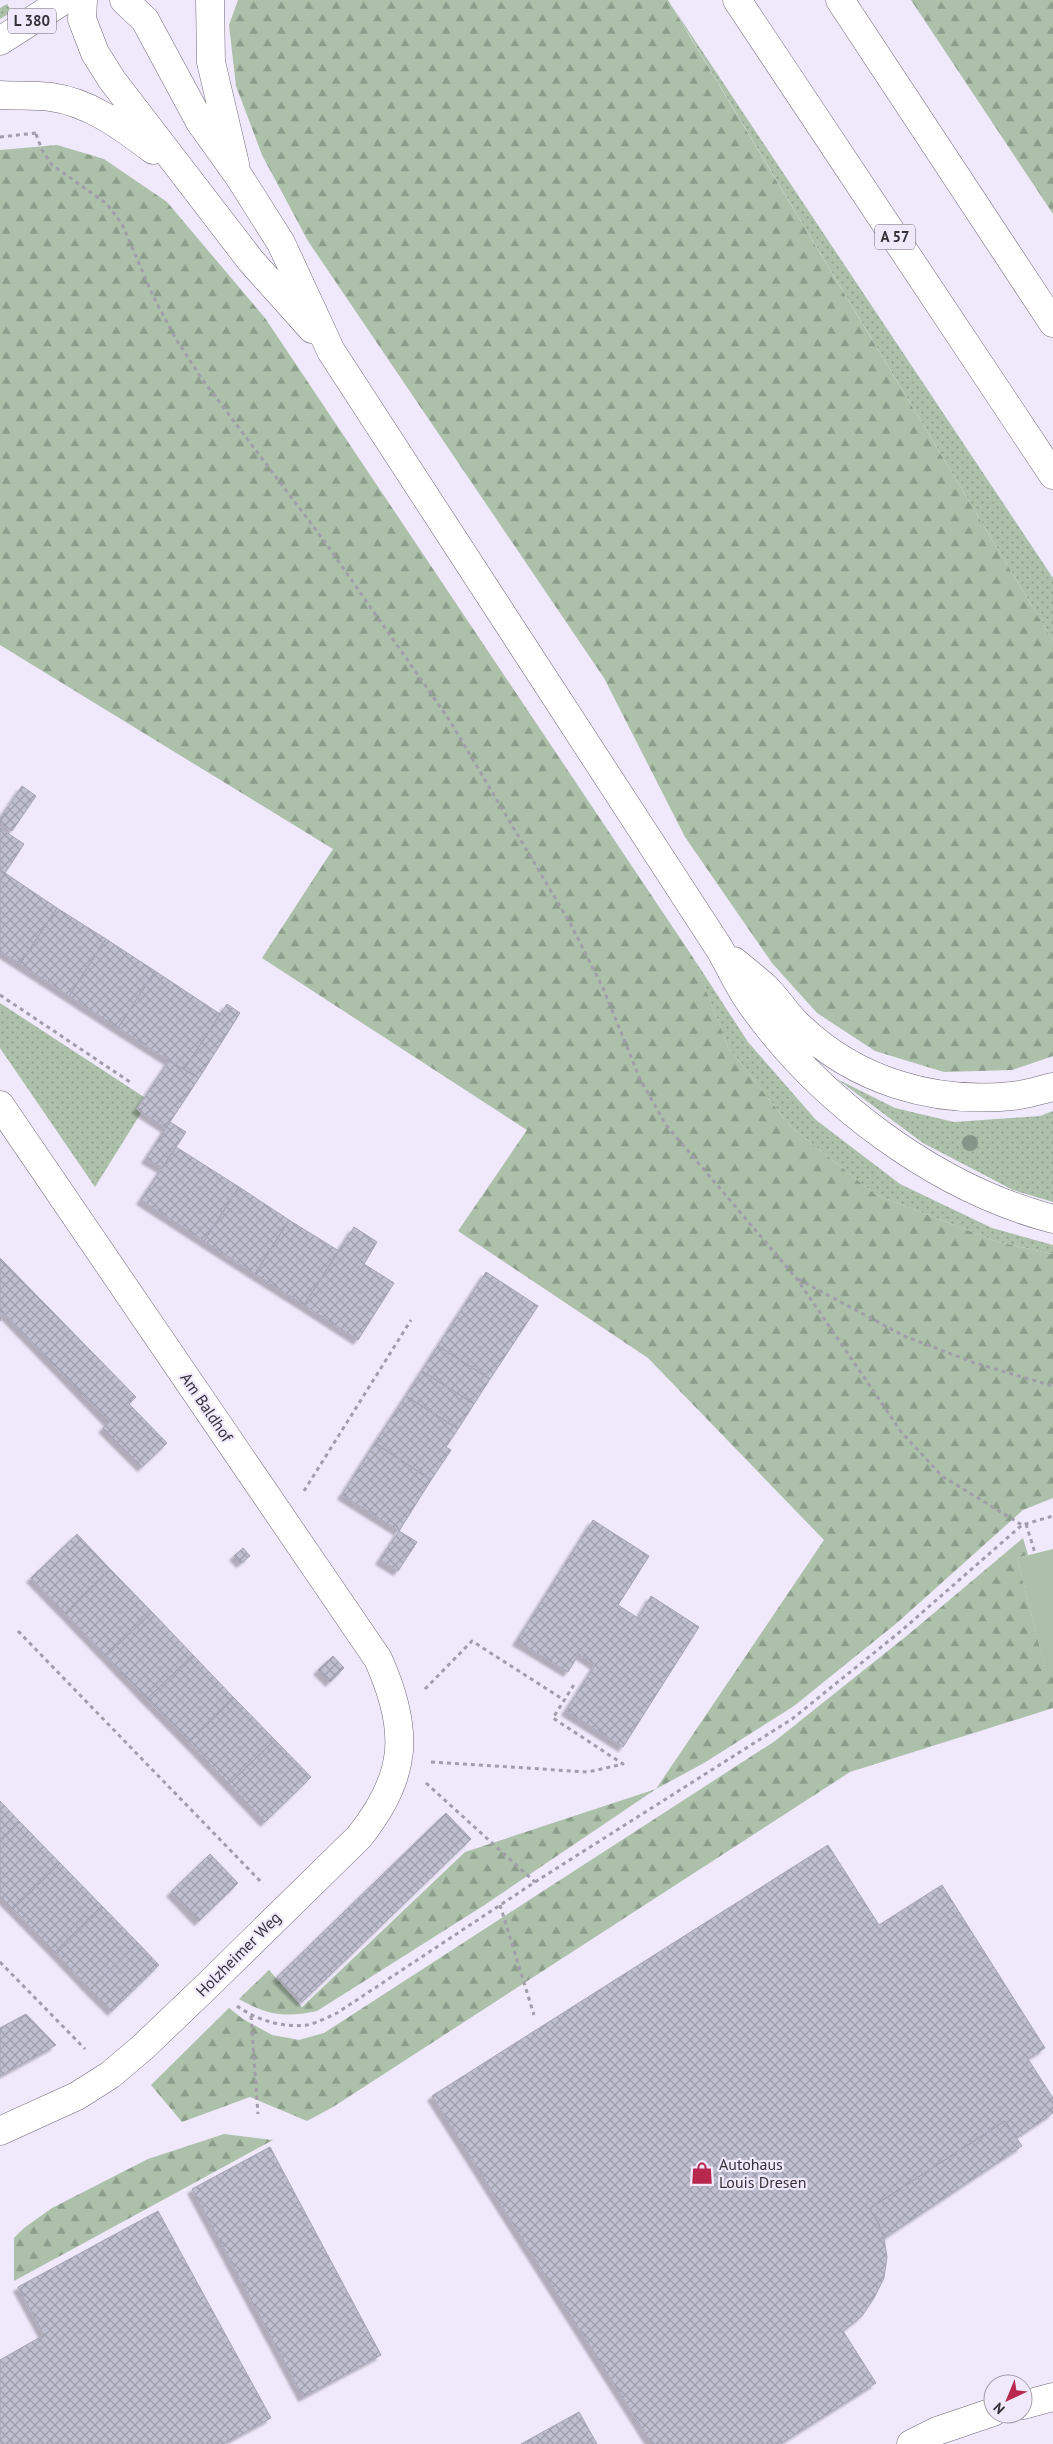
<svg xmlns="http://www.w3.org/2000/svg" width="1053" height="2444" font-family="'PT Sans',sans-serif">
<defs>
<pattern id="grass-dots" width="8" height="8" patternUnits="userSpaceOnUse" patternTransform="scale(1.25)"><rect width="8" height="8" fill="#acc0aa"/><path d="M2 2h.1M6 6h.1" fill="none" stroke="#8d9d8b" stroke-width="1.8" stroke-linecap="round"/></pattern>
<pattern id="forest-firs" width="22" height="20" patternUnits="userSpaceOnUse" patternTransform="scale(1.25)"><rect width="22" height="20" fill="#acc0aa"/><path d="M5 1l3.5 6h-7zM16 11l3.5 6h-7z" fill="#8d9d8b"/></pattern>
<pattern id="building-cross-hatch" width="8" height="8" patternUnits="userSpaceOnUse" patternTransform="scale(1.25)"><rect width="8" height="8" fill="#bfbfd1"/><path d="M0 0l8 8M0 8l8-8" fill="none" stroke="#9c9cab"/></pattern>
<filter id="shadow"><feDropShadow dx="-4.5" dy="4.5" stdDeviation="1" flood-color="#0004"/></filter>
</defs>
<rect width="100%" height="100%" fill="#efe9fb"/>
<path fill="url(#grass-dots)" d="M7,4L12,12L0,19V8Z
M672,6L1053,578V641Z
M694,959L748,1042L816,1120L900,1184L992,1228L1053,1245V1254L998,1242L876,1195L790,1126L728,1047Z
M0,1003L144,1097L136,1109L141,1113L95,1187L0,1048Z
M837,1079L895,1108L954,1122L1040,1116L1053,1111V1202L1013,1190L923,1143Z"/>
<path fill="url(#forest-firs)" d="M238,0H668L1053,641V1056L1012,1070L944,1072L875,1051L817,1013L772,963L685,837L604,678L308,241L262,155L236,86L229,25Z
M911,0H1053V214Z
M57,145L104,159L167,202L265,318L694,959L728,1047L790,1126L876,1195L998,1242L1053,1254V1498L1023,1510L898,1622L794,1706L704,1763L656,1789L483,1906L317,2011C284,2018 267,2015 239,1999L269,1970L302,2007L465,1852L656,1789L824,1540L648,1358L458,1231L527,1130L262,958L333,849L0,645V150Z
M1023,1538L1028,1555L1017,1558L1046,1671L1053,1670V1708L850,1772L333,2107L307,2121L250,2097L182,2122L151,2085L229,2008L243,2019L272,2035L299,2040L324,2033L775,1741L909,1634Z
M224,2134L273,2140L14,2281V2238L24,2228L52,2208L148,2159Z"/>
<path fill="#acc0aa" d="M1053,1549V1670L1046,1672L1017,1558Z"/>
<path fill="url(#building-cross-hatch)" stroke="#a5a4b6" filter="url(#shadow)" d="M22,786L36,796L12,831L0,823V819Z
M0,828L24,844L5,873L0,870Z
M0,870L5,873L0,881Z
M5,873L57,908L20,964L0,951V881Z
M57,908L106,939L69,996L20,964Z
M106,939L155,971L118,1028L69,996Z
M155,971L220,1014L184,1070L118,1028Z
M227,1004L240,1013L199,1078L184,1069Z
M169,1061L199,1078L166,1128L137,1109Z
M170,1122L186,1132L162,1168L146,1159Z
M176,1147L239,1187L204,1241L141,1200Z
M239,1187L289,1220L255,1274L204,1241Z
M289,1220L339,1251L304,1305L255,1274Z
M354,1227L377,1242L364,1264L394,1283L358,1340L304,1305Z
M0,1258L136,1397L129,1404L167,1443L142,1467L103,1428L109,1422L0,1309Z
M486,1272L538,1306L490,1379L438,1346Z
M0,1309L4,1312L0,1321Z
M438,1346L490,1379L474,1404L422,1371Z
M422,1371L474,1404L458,1429L406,1396Z
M406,1396L458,1429L446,1447L451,1450L431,1480L375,1443Z
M375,1443L431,1480L399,1531L342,1495Z
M593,1520L649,1556L618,1605L638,1618L651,1596L699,1627L623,1747L566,1711L595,1665L579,1654L568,1672L517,1641Z
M399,1531L417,1542L398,1571L380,1560Z
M77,1534L110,1569L65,1613L31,1578Z
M243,1548L250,1556L241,1563L234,1556Z
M110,1569L152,1612L106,1656L65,1613Z
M152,1612L193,1655L147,1699L106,1656Z
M193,1655L234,1698L189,1742L147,1699Z
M333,1656L344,1668L330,1682L318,1670Z
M234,1698L275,1740L229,1784L189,1742Z
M275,1740L311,1777L265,1822L229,1784Z
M0,1801L20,1822L0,1842Z
M446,1813L471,1839L302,2002L277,1977Z
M20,1822L60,1863L13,1909L0,1896V1842Z
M828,1845L879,1925L942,1885L1045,2048L1028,2059L1053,2098V2113L1016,2138L1005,2121L869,2209L878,2222L884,2238L887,2257L884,2278L874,2298L862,2316L843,2331L876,2383L780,2444H652L432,2096Z
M210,1854L238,1883L199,1921L171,1892Z
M60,1863L102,1906L55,1952L13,1909Z
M102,1906L138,1943L90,1989L55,1952Z
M138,1943L159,1965L112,2011L90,1989Z
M26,2014L56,2045L0,2076V2028Z
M1005,2121L1022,2146L884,2238L878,2222L869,2209Z
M270,2147L381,2355L303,2397L192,2189Z
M158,2211L271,2418L223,2444H0V2360L44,2335L18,2287Z
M579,2412L597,2444H521Z"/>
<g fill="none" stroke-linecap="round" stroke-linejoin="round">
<defs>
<path id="minor" d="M0,1105L378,1659C410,1730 408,1776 359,1837L208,1985L142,2048L110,2075L77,2096L0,2131
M1023,2405L1053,2397
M911,2444L937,2431L993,2412"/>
<path id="primary" d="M0,41L64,0"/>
<path id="motorway" d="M83,0L82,19L95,53L112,80L251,261L312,329
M124,0L145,20L200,122L238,175L281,243L331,351L719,948C729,965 738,985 749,1001C818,1100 935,1188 1053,1219
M210,0L211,62L235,164
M737,0L1053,475
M840,0L1053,323
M0,95C17,96 34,95 51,97C89,102 123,127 153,150
M734,961C745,970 756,979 766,988C778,1000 787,1015 799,1026C856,1081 934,1104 1012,1096C1026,1095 1040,1090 1053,1087"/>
</defs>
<use href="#minor" stroke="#6e6879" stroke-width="29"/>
<use href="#primary" stroke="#6e6879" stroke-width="29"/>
<use href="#motorway" stroke="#6e6879" stroke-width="29"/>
<path stroke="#a19dab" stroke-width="3" stroke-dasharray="4 4" stroke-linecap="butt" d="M36,134L42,150L52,165L107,204L122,224L154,298L176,339L202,379L325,542L450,721L570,923L603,988L640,1079L666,1125L797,1279L902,1433L942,1476L1022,1525
M0,137L36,133
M0,995L133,1084
M798,1279L904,1336L975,1363L1053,1386
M304,1491L411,1320
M1026,1524L1035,1553
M18,1631L263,1884
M425,1689L472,1641L564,1700
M431,1762L588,1772L623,1764L553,1718L575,1683
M426,1783L535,1882
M500,1905L534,2015
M0,1962L85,2049
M237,2006C257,2020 282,2028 307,2025C317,2023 328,2017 337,2013L535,1882L792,1719L901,1631L1022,1525L1053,1516
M251,2016L258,2114"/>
<use href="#minor" stroke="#fff" stroke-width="28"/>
<use href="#primary" stroke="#fff" stroke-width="28"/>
<use href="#motorway" stroke="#fff" stroke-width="28"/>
</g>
<circle fill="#859689" cx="970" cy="1143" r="8"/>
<defs>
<symbol id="shop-bare" viewBox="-9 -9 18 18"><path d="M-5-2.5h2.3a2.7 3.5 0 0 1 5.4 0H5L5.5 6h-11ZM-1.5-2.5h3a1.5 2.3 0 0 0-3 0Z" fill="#b7274e" stroke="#efe9fb" stroke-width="2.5" paint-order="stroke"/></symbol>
</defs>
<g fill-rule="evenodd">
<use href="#shop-bare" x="686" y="2157" width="32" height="32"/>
</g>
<g text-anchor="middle" stroke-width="4.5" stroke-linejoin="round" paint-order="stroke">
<g fill="#efe9fb" stroke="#6c6973" stroke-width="1">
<rect x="8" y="8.5" width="48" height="25" rx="4"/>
<rect x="875" y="224.5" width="40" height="25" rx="4"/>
</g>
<g font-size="15" font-weight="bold" fill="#343239">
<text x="32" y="26">L 380</text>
<text x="895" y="242">A 57</text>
</g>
<g font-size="16" fill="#343239" stroke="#efe9fb">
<text transform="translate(207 1407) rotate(56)" y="6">Am Baldhof</text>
<text transform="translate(238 1954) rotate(-45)" y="6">Holzheimer Weg</text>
</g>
<g font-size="16" fill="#343239" stroke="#efe9fb" text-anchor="start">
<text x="719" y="2170">Autohaus<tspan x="719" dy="18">Louis Dresen</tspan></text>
</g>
</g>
<g transform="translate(1008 2399) rotate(224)"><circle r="24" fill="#efe9fb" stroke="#a4a0ad"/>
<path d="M0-4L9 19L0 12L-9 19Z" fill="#b7274e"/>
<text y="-8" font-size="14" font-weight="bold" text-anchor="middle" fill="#343239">N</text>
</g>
</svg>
